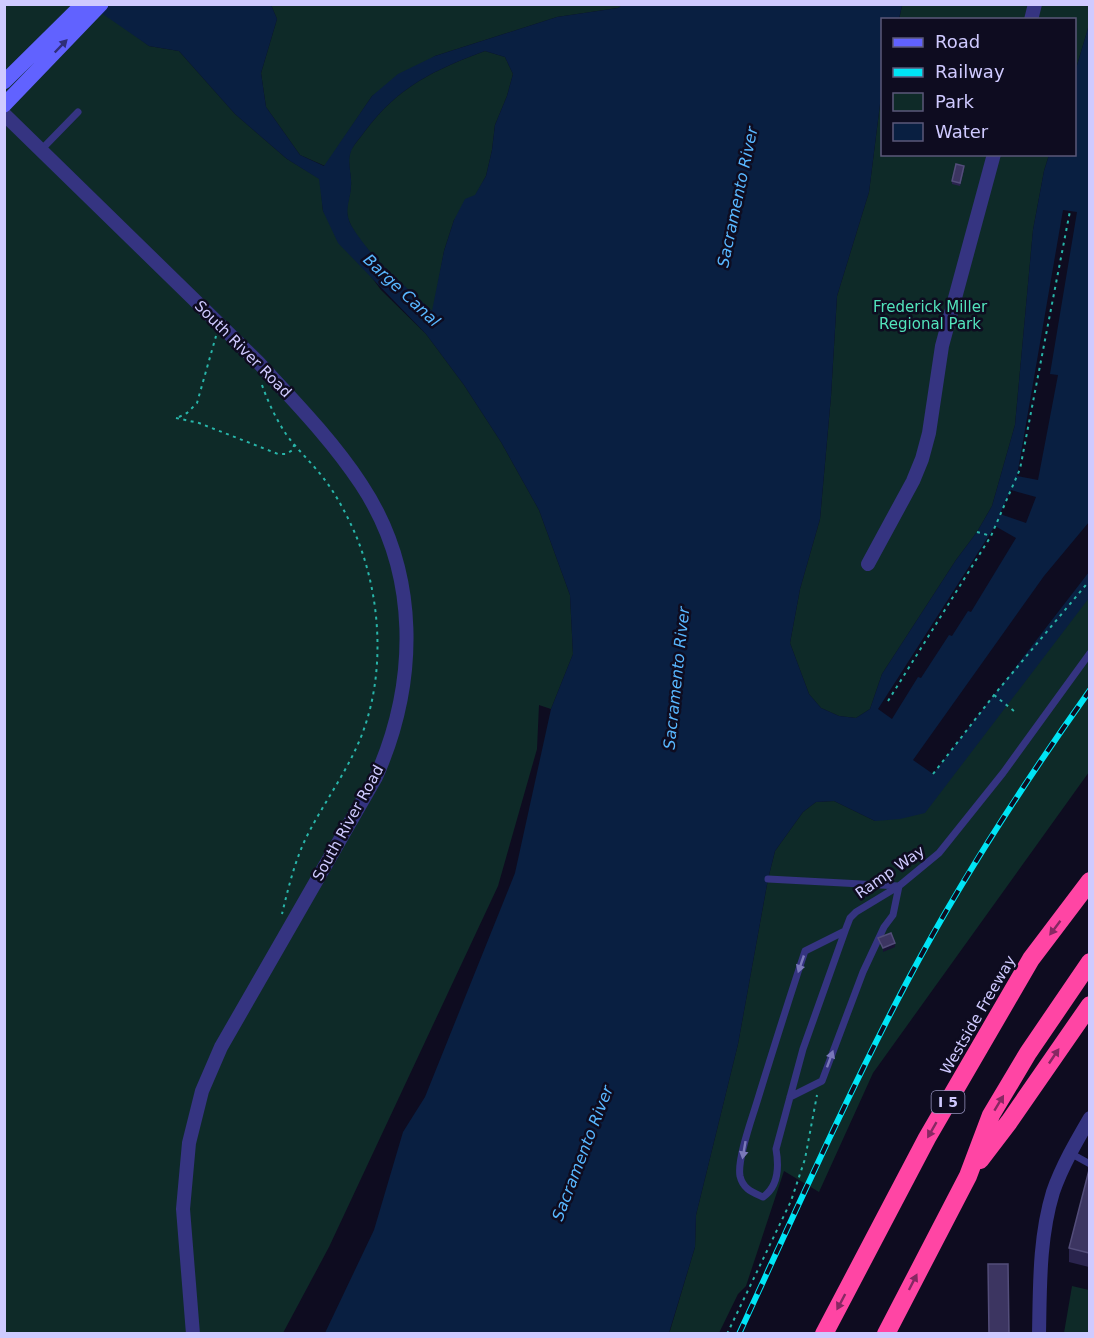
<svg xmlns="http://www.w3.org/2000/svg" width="1094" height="1338" font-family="'DejaVu Sans',sans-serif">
<rect width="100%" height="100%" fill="#0e0c20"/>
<path fill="#0e2a28" d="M5,5H95L149,46L179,51L235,114L287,159L320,179L323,211L381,290L426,334L464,385L501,442L539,510L570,595L573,654L551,709L539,705L537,749L498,886L329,1247L283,1333L5,1334Z
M271,5H624L618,8L557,17L435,56L372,96L325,166L300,155L266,107L261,73L277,19Z
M902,5H1089V25L1075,72L1074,20H899Z
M485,51L505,57L513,74L507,96L495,125L492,150L486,176L475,196L454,220L444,251L433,312C408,289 362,252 349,221C344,208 350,199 351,186C352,174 346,162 351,150C355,143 361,137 365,131C399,86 434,70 485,51Z
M882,88V154L1049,155L1044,171L1033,230L1015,425L992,506L977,532L956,560L882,674L870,709L856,718L839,716L821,708L809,694L790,643L800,589L820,519L831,396L837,296L869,192Z
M1089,598V772L873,1073L819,1192L784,1171L746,1286L738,1294L719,1333L669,1334L695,1247L696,1215L738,1044L768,879L775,851L803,812L816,802L834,801L875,821Z
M1072,1286L1089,1290V1333H1064Z"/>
<path fill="#091f41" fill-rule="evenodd" d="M624,4L902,5L899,19L882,20V88L869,192L837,296L831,396L820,519L800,589L790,643L809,694L821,708L839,716L856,718L870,709L882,674L956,560L977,532L992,506L1015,425L1033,230L1044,171L1049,155L1074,154L1075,72L1089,25V598L925,813L900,819L875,821L834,801L816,802L803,812L775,851L768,879L738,1044L696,1215L695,1247L669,1333H325L374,1230L403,1132L425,1097L515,873L551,709L573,654L570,595L539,510L501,442L464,385L426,334L338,243L323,211L319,179L287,159L235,114L179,51L149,46L100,12L95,5H271L277,19L261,73L266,107L300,155L324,166L372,96L398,74L435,56L557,17L618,8ZM485,51L505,57L513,74L507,96L495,125L492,150L486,176L475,195L465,199L454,220L444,251L432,311C404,285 371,259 351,225C343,210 351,200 351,185C352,173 346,161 352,149C355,143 361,137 365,131C399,86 434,70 485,51Z"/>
<path fill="#0e0c20" d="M1063,210L1077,212L1050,374L1058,375L1038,480L1017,476Z
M1011,490L1036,497L1026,523L1000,514Z
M1089,522V572L933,774L913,760L1044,576Z
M995,526L1016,538L971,612L968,611L952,636L949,635L921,678L918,677L892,719L878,709Z"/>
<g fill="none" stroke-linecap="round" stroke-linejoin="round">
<path stroke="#28b5a9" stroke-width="2" stroke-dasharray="3 4.5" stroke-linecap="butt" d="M262,385C268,402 276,419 286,434C295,447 306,457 316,469C332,487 344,509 354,531C382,595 387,679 358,744C343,778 321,807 305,840C294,864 288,889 282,914
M179,417L187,413L197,403L216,336
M176,418L199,423L278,454H286L293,450L294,445
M977,532L991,536
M994,695L1014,711
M888,701L991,536L1020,469L1070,211
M933,774L994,695L1090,580
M727,1334L791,1201L805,1159L817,1095"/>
<path stroke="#353481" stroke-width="7" d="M41,150L78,112
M768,879L899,886
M845,931L805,951C788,1002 772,1053 756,1105C751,1121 737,1160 740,1176C743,1189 752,1192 763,1197C779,1186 779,1166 776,1149L803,1049L845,931L850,918L856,912L899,886L939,853L1003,773L1090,653
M790,1097L822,1081L863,972L884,927L893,915L899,886
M1070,1153L1090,1164"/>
<path stroke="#353481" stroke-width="14" d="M1031,20L1035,4
M4,114L258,362C294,401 332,440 361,484C420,573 418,682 376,777L221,1047L202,1091L189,1143L183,1209L193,1334
M868,564L913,481L922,459L929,433L942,346L994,154
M1039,1334C1040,1286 1039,1238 1053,1192C1062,1166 1076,1142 1090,1118"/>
<path stroke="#6162ff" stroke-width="15" d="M4,82L83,4
M4,105L101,4"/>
<path stroke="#ff45a4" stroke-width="18" d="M980,1160L1009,1122L1090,1005
M824,1334L927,1138L1031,959L1090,881
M886,1334L968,1176L991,1115L1028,1053L1090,962"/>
<defs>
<path id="rail" d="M739,1334C794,1215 848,1093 909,978C962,878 1024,783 1090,690"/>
</defs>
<use href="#rail" stroke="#00e4f5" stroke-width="6"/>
<use href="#rail" stroke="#0e0c20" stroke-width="4" stroke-dasharray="11" stroke-linecap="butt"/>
</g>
<path fill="#2a244e" d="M964,170L960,186L952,184V181Z
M1089,1170V1267L1069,1262V1248Z"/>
<path fill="#181334" d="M895,943V947L883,952V948Z"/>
<path fill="#3c3561" stroke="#534d7a" stroke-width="1.5" d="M956,164L964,166L960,183L952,181Z
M891,933L895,943L883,948L878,938Z
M1089,1170V1253L1069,1248Z
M988,1264H1008L1009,1334H989Z"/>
<defs><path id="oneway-solid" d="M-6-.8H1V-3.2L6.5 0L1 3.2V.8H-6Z" transform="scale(1.5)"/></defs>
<use fill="#2f2e79" href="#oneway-solid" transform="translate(61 46) rotate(-46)"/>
<g fill="#862862">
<use href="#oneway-solid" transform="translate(1055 928) rotate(127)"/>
<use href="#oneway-solid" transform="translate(1054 1056) rotate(-56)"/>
<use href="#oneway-solid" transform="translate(999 1103) rotate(-59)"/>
<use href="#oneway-solid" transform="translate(932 1130) rotate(120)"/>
<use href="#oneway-solid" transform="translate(913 1282) rotate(-63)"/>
<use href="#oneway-solid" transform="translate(841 1302) rotate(118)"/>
</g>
<g fill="#7a78ba">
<use href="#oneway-solid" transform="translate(801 964) rotate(109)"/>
<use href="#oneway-solid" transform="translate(830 1059) rotate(-70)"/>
<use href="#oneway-solid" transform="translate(744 1150) rotate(100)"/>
</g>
<g text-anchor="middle" stroke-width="5" stroke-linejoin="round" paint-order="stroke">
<rect fill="#0e0c20" stroke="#9591bc" stroke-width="1.5" x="931.5" y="1091" width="33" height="22" rx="4.5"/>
<g font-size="14" font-weight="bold" fill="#cfcaff">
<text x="948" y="1107">I 5</text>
</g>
<g font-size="15" fill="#52e3bb" stroke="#0e0c20">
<text x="930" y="312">Frederick Miller<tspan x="930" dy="17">Regional Park</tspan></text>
</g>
<g font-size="15" fill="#cfcaff" stroke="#0e0c20">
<text transform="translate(243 349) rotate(45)" y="5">South River Road</text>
<text transform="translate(348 823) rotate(-61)" y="5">South River Road</text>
<text transform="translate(890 872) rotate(-35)" y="5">Ramp Way</text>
<text transform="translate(978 1015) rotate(-60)" y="5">Westside Freeway</text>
</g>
<g font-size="16" font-style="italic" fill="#58b7ff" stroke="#0e0c20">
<text transform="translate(737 197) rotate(-78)" y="6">Sacramento River</text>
<text transform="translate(402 290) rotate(43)" y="6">Barge Canal</text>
<text transform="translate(676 678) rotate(-84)" y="6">Sacramento River</text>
<text transform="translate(582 1153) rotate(-69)" y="6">Sacramento River</text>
</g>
</g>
<rect width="1094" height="1338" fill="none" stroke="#cfcaff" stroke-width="12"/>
<rect x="881" y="18" width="195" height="138" fill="#0e0c20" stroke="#5b5879" stroke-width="1.5"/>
<rect x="893" y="38" width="30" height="9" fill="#6162ff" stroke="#5b5879" stroke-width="1.5"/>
<text x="935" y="48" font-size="18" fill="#cfcaff">Road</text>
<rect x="893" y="68" width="30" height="9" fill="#00e4f5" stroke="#5b5879" stroke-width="1.5"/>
<text x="935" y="78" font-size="18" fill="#cfcaff">Railway</text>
<rect x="893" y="93" width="30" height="18" fill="#0e2a28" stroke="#5b5879" stroke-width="1.5"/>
<text x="935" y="108" font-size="18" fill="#cfcaff">Park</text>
<rect x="893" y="123" width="30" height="18" fill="#091f41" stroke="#5b5879" stroke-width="1.5"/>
<text x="935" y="138" font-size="18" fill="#cfcaff">Water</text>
</svg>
